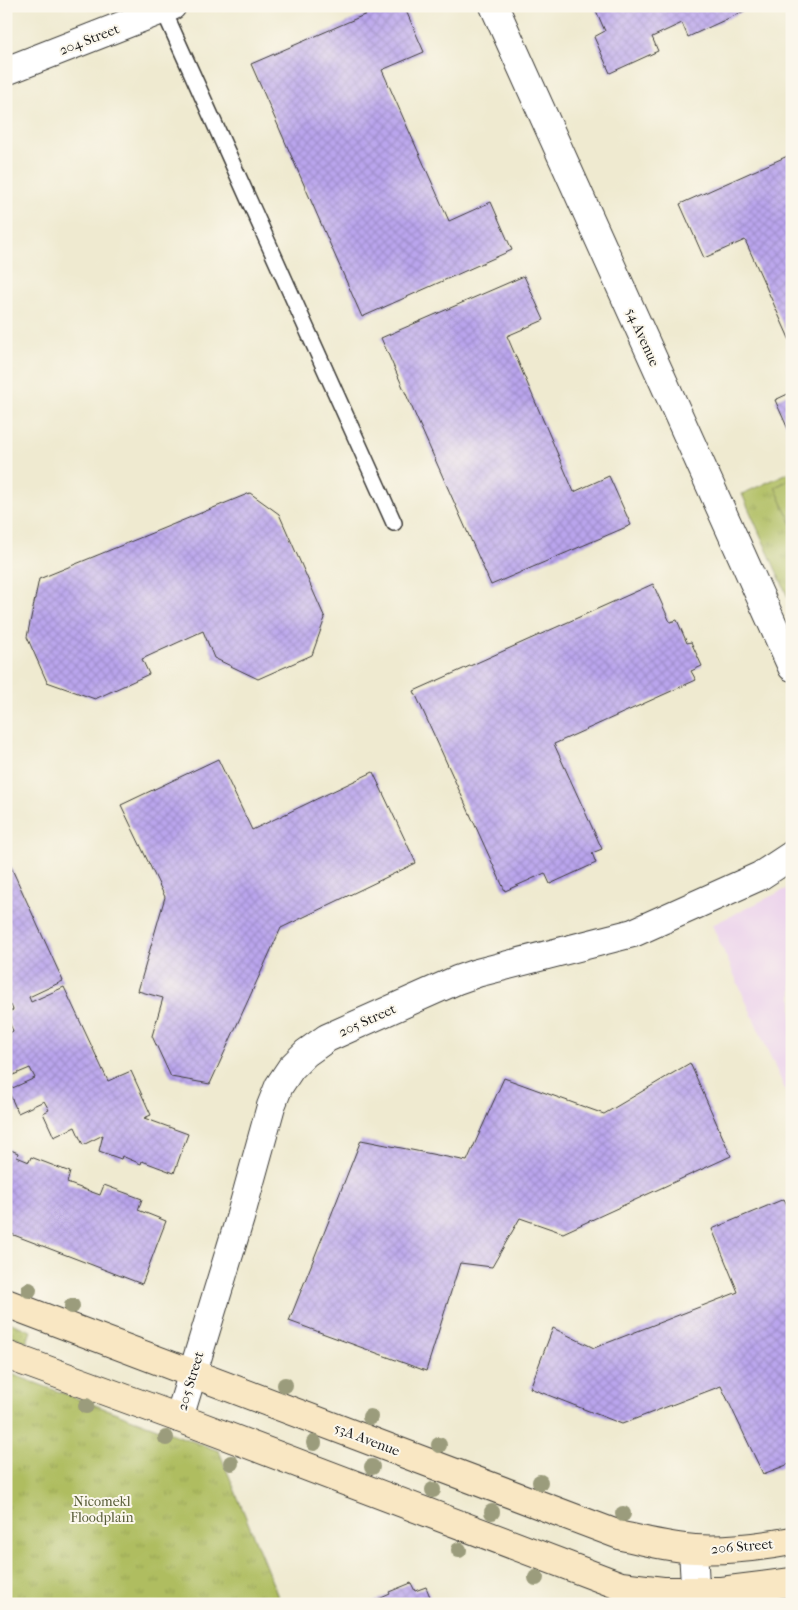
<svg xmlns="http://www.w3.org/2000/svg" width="798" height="1610" font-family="'IM FELL French Canon',serif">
<defs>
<pattern id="grass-dots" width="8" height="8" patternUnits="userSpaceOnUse" patternTransform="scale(1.25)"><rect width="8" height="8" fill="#afbd60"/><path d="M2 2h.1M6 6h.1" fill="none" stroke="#96a253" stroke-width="1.8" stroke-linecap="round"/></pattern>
<pattern id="park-tufts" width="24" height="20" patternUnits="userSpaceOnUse" patternTransform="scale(1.25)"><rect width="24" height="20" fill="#afbd60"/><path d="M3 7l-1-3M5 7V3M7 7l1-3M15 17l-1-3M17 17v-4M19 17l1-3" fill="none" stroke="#96a253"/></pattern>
<pattern id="building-cross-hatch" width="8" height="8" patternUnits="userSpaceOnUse" patternTransform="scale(1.25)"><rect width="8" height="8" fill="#baa5ed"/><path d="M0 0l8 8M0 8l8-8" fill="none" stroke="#9f8dcb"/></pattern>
</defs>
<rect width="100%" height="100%" fill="#fbf7ec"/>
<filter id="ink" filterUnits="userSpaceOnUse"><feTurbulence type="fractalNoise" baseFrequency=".02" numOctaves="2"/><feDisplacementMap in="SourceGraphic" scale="10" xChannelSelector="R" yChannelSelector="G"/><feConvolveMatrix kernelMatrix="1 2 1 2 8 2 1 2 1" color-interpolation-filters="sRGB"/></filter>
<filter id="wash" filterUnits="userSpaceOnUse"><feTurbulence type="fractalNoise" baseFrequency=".0096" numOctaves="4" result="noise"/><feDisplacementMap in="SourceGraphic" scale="20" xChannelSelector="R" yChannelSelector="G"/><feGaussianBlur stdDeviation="1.12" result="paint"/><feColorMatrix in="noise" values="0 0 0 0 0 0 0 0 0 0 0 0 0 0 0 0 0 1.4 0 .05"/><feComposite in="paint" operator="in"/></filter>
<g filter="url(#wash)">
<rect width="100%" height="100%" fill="#efead0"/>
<path fill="#ebd1ec" d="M792,886V1105L712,925Z"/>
<path fill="url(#grass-dots)" stroke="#666c3e" d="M6,1321L31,1331L27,1342L6,1334Z"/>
<path fill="url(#park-tufts)" stroke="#666c3e" d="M792,471V606L742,494Z
M6,1372L219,1451L281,1604H6Z"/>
<path fill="#afbd60" stroke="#666c3e" d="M792,479V525L775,487Z"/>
<g id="blocks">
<path fill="url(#building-cross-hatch)" d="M385,6H404L424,52L382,70L449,221L491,202L512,250L362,317L251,64Z
M594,6H755L688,37L682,23L652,37L658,51L610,73L594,37L605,31Z
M792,154V345L745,240L704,258L680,204Z
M524,276L544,320L507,336L574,492L609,476L631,525L491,585L381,338Z
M792,392V438L775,400Z
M250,493L279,514L325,618L312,655L258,679L214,658L203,631L142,659L149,674L95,699L47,682L27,637L39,579Z
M653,584L670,622L677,620L687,643L691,642L702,666L691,671L696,680L554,744L602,849L592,853L596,863L550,884L545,873L505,891L414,691Z
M218,759L252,830L373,772L416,863L281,928L210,1084L171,1077L152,1036L163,998L138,991L165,897L121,805Z
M6,856L63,981L29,997L31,1002L64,987L108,1081L131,1071L151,1115L144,1118L188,1134L174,1173L142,1161L141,1164L122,1156L121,1159L99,1151L103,1135L83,1145L75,1127L54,1137L43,1113L49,1110L44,1101L18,1113L8,1090L35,1078L30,1068L6,1078V1035L13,1031L6,1015V1013L13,1010L11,1005L6,1007Z
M690,1063L731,1156L563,1233L520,1218L492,1267L460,1263L426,1371L289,1321L361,1140L467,1161L504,1078L604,1114Z
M6,1148L18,1153L17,1157L29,1162L31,1157L70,1172L67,1183L100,1195L104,1185L142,1199L138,1210L166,1221L142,1284L6,1232Z
M784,1199L792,1214V1463L763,1474L721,1386L622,1424L530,1388L553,1328L594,1348L738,1292L712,1229Z
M411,1583L415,1591L426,1587L433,1604H368L390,1594L389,1592Z"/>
</g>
</g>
<g filter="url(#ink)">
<use href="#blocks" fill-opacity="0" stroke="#3c3b37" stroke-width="1"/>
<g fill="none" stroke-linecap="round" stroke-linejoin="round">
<defs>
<path id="service" d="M163,9L394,523"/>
<path id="minor" d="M494,6L792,667
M179,1418L240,1218L271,1106L279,1086L291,1068L306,1053L327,1038L457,980L477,973L633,933L760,876L792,855
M693,1549L696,1604"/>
<path id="tertiary" d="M6,71L172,6"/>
<path id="secondary" d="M6,1303L622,1536C646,1541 671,1548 695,1549C728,1551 759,1547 792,1541
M6,1355L179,1418L621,1586L663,1591H721L792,1582"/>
</defs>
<use href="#service" stroke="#3c3b37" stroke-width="18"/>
<use href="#minor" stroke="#3c3b37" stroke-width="30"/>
<use href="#tertiary" stroke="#3c3b37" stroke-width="30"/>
<use href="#secondary" stroke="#3c3b37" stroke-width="30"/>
<use href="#service" stroke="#fff" stroke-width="15"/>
<use href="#minor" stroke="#fff" stroke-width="28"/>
<use href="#tertiary" stroke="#fff" stroke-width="28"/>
<use href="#secondary" stroke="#f9e7c3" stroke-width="28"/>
</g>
<g fill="#9b9c7c">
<circle cx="29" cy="1290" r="8"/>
<circle cx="72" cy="1306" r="8"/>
<circle cx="285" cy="1385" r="8"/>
<circle cx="86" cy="1406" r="8"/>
<circle cx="370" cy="1417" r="8"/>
<circle cx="166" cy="1438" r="8"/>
<circle cx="314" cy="1443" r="8"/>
<circle cx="439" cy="1445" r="8"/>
<circle cx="231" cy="1463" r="8"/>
<circle cx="372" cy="1467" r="8"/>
<circle cx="540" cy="1482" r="8"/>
<circle cx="433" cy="1490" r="8"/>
<circle cx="492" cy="1512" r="8"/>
<circle cx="623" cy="1514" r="8"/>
<circle cx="459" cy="1550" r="8"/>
<circle cx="536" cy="1578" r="8"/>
</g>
</g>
<g text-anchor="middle" stroke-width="4" stroke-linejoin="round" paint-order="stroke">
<g font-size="14" fill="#1c1c1c" stroke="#fbf7ec">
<text transform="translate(89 39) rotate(-21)" y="5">204 Street</text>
<text transform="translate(643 337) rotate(66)" y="5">54 Avenue</text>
<text transform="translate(367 1020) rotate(-24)" y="5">205 Street</text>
<text transform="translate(190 1381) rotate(-73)" y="5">205 Street</text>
<text transform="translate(367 1439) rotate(21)" y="5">53A Avenue</text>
<text transform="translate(742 1546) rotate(-5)" y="5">206 Street</text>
</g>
<g font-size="14" fill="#575c37" stroke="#fbf7ec">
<text x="102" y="1506">Nicomekl<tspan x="102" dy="16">Floodplain</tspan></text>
</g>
</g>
<rect width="798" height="1610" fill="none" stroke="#fbf7ec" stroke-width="25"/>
</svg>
